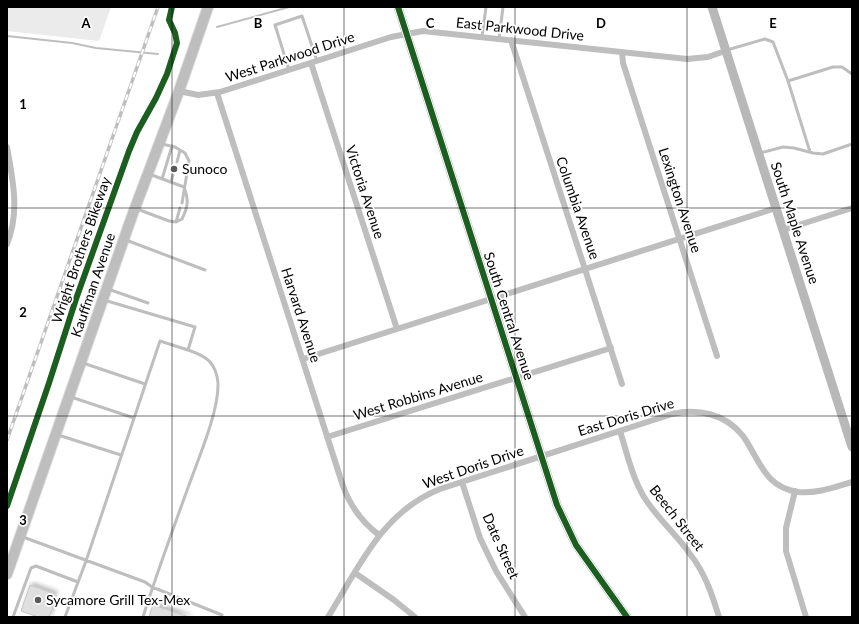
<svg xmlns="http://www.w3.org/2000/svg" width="859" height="624" font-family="Lato,sans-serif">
<defs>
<filter id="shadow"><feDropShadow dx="2.5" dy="-2.5" stdDeviation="2" flood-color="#0004"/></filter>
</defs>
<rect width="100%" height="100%" fill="#fff"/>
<path fill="#ebebeb" d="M7,7H111L99,41L7,31Z"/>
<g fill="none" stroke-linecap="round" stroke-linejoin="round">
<path stroke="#bebebe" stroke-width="2" d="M217,27L289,7
M7,36L72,43L96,48L158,54"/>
</g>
<path fill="#dfdfdf" stroke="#c6c6c6" filter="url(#shadow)" d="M30,585L55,594L50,606L53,607L49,617H38L21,611Z
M153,605L189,617H149Z"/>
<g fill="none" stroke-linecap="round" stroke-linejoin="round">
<defs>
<path id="primary" d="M7,574L132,216L179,91L208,7"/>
</defs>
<use href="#primary" stroke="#dbdbdb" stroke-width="12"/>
<path stroke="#bebebe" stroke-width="3" d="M482,37L486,7
M499,39L503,7
M727,50L765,39L773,42L788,81
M289,70L275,25L302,16L317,61
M162,144L175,147L185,153L189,161L182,203
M810,152L788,81L833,67H842L852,74
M760,153L783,147L794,148L813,153L823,154L852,144
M177,162L180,150
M162,179L172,146
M171,182L173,175
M137,209L169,221L176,222L182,219C188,207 189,200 184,187L149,174
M176,222L180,208
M126,240L205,270
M108,289L148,303
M83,363L145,384
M71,397L134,418
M58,435L121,455
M23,537L145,582L152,587L222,615L221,617
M13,617L31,568L36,566L78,582
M65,617L86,561L160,341L188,350L195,327L104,300
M143,617C158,569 176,521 193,474C202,450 219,408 218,383C216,362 206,356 188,350"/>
<path stroke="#bebebe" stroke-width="6" d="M511,40L622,384
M622,52L623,63L717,356
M311,63L397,329
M179,91L198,95L220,92L391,37L423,31L687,59L708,57L725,51
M217,93L343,486C350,506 362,522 379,535
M7,147C13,181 20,212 7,244
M783,230L852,208
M303,359L776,208
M620,431C627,453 632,477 644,497C657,518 676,534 690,554C705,573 712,594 719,617
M327,437L611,348
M462,482L480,538L496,571L525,617
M795,491L786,528V551L806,617
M355,573L394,600L415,617
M328,617C359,567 382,512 440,489L672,414C698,408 726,414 743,436C760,460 764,487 798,492C816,494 835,487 852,482"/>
<path stroke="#b8b8b8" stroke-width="9" d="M398,7L557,505L576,545L627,617
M712,7L852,447"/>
<use href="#primary" stroke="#bebebe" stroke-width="10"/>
<defs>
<path id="rail" d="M7,440L158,7"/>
</defs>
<use href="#rail" stroke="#bebebe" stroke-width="3.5"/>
<use href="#rail" stroke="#fff" stroke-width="2" stroke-dasharray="6" stroke-linecap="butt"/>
<defs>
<path id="cycleway" d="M398,7L557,505L576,545L627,617
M7,506L49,383L76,299L129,151L137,132L156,98L167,74L177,43L175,33L169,20L172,7"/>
</defs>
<use href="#cycleway" stroke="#fff" stroke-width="8"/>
<use href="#cycleway" stroke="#1b5e20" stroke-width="6"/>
</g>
<path fill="none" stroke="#000" stroke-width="1" stroke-opacity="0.55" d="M172,7V617M344,7V617M515,7V617M687,7V617M7,208H852M7,416H852"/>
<g fill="#595959" stroke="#fff" stroke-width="1.5">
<circle cx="174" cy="169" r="4"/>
<circle cx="38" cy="600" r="4"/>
</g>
<g text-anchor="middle" stroke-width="3.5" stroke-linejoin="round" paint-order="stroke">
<g font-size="14" fill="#000" stroke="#fff">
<text transform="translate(520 29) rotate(6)" y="5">East Parkwood Drive</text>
<text transform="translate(290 57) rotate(-18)" y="5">West Parkwood Drive</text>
<text transform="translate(365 192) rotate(72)" y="5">Victoria Avenue</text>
<text transform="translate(680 200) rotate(72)" y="5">Lexington Avenue</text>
<text transform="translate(578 208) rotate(71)" y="5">Columbia Avenue</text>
<text transform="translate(795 223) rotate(72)" y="5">South Maple Avenue</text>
<text transform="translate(81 250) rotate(-71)" y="5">Wright Brothers Bikeway</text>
<text transform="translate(93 285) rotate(-71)" y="5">Kauffman Avenue</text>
<text transform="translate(301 315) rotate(72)" y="5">Harvard Avenue</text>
<text transform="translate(509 316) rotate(72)" y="5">South Central Avenue</text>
<text transform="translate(418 396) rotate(-17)" y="5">West Robbins Avenue</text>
<text transform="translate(626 417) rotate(-17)" y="5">East Doris Drive</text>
<text transform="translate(473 467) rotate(-19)" y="5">West Doris Drive</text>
<text transform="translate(677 518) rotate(52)" y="5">Beech Street</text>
<text transform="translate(501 546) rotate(66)" y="5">Date Street</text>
</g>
<g font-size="14" fill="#000" stroke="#fff" text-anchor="start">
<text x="182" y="174">Sunoco</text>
<text x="46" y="605">Sycamore Grill Tex-Mex</text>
</g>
</g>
<g font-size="13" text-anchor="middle" font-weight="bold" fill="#000" stroke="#fff" stroke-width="3.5" stroke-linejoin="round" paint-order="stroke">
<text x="86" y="28">A</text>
<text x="258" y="28">B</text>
<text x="430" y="28">C</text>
<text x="601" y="28">D</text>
<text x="773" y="28">E</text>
<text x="23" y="109">1</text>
<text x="23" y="317">2</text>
<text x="23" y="525">3</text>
</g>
<rect width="859" height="624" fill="none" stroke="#000000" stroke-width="16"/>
</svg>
